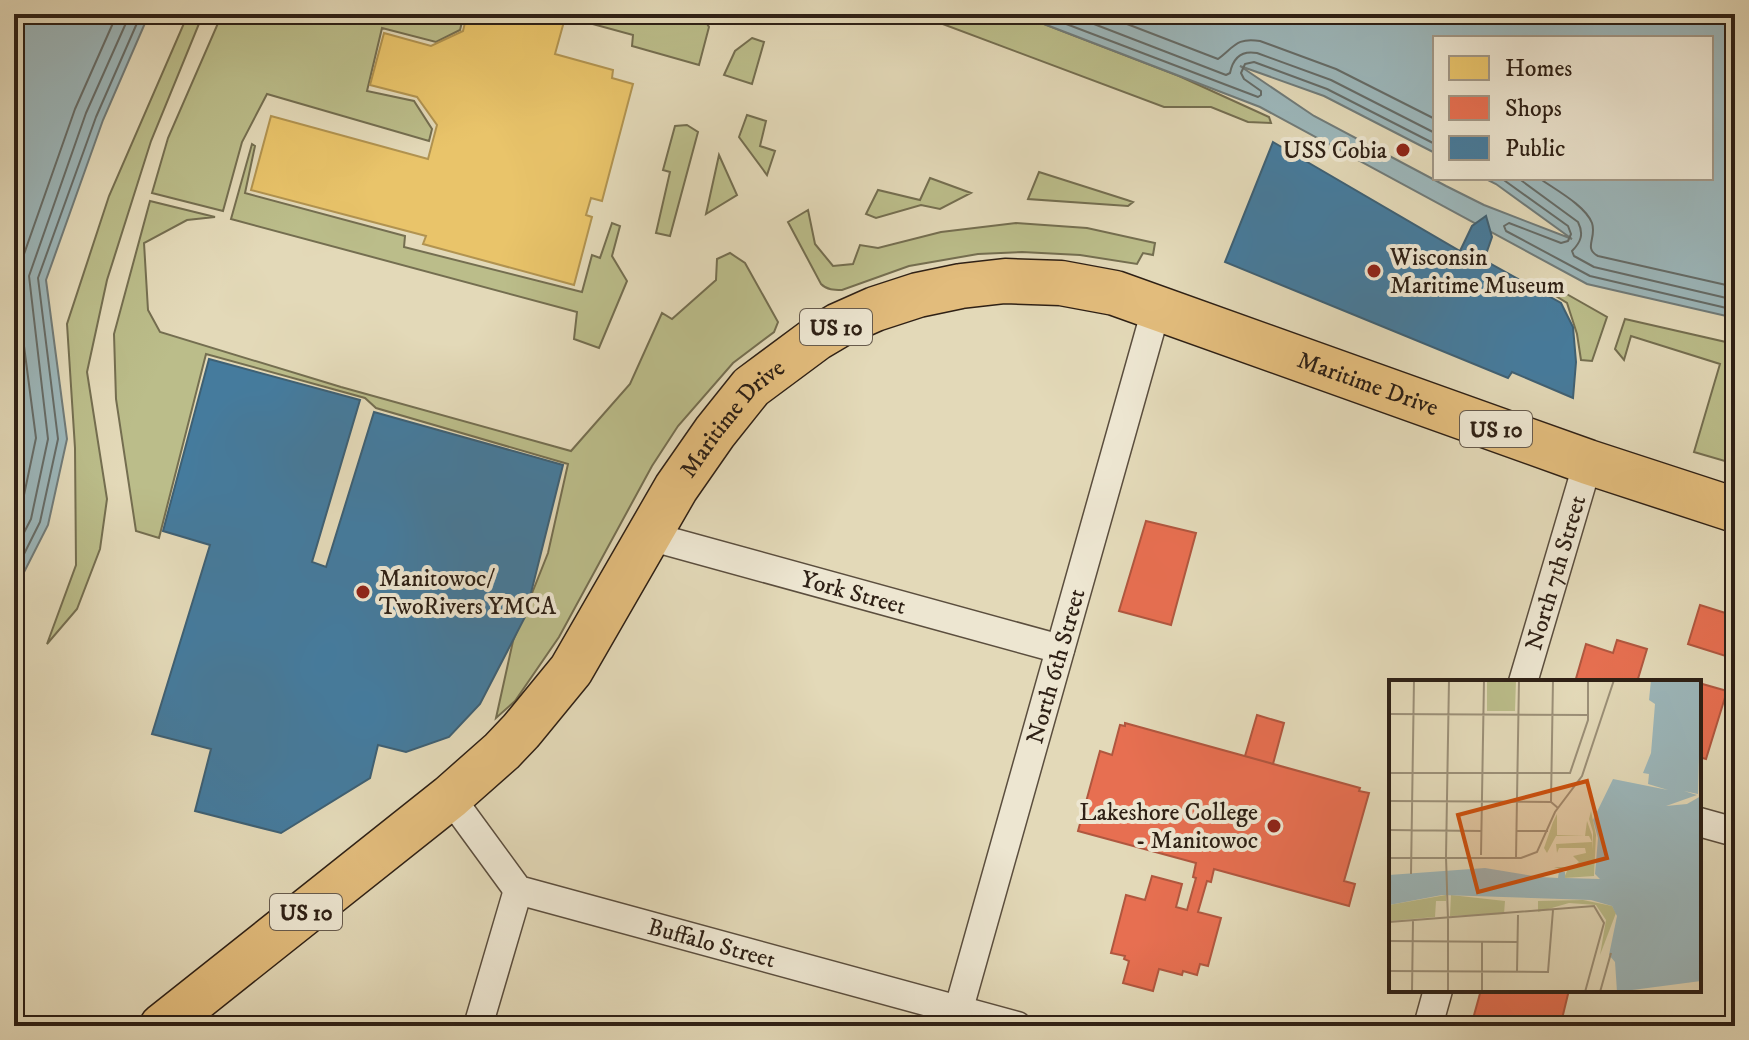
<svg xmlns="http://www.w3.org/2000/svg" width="1749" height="1040" font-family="'IM FELL DW Pica',serif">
<rect width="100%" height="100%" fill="#e3d9b8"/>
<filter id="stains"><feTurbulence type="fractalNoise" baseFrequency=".0025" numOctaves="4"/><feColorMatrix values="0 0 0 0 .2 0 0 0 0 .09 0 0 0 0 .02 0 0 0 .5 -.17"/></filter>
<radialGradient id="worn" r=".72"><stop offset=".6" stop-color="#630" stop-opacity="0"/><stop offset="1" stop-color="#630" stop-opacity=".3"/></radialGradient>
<path fill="#bbbd8a" stroke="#746e50" stroke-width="2" d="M188,14H203L151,141L107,280L87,372L107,499L100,549L77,609L47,644L76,565L75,448L67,324L109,196Z
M222,14H464L460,30L436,42L382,28L367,91L414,101L432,129L429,141L267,94L242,142L223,211L152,193L168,138Z
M556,14H701L709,27L699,65L632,46L633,35Z
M916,14H1018L1179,76L1269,117L1271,123L1248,122L1211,107H1164Z
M752,38L764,42L752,84L724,75L735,51Z
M747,115L766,121L760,146L775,151L767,175L739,137Z
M687,125L698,132L670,236L656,233L670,172L663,170L675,126Z
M252,144L255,146L245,193L405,236L404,247L582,292L592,255L600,258L612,223L620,226L612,256L627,281L599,348L574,339L577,312L231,219Z
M719,155L737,195L706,214Z
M1039,172L1127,200L1133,202L1128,206L1028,199Z
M930,178L971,193L940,209L921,205L876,218L866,214L878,190L920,200Z
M150,201L215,217L187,220L144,243L148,310L160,332L341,387L571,451L630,384L662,313L672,319L716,280L717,259L730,253L745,263L778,322L774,332L733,363L678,426L652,466L559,637L515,701L496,718L513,641L548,553L568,464L376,408L365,398L206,354L159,538L136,531L116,399L114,334Z
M808,210L815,244L833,266L853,264L860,245L878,248L941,232L1016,223L1087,228L1155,243L1153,255L1143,253L1137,264L1080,255L1022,252L978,254L909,266L842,290C834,290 827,290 821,284L788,222Z
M1549,284L1607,317L1592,361L1581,360L1577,334L1567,303L1546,290Z
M1625,319L1726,342L1728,336L1735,338V464L1694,452L1720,364L1631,336L1624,360L1615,349Z"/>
<path fill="#9cb7bb" stroke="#707b79" stroke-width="2" fill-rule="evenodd" d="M14,14H149L103,120L46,280L67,439L48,525L17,586L14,588Z
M1018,14H1735V318L1587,284L1260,107ZM1435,38H1711V178H1484L1496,184L1572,239L1484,205L1446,186L1314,116L1240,66L1324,96L1435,153Z"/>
<path fill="#e9c46a" stroke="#b19350" stroke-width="2" d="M467,14H550L565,18L555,54L613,70L612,78L633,84L602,201L591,198L586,215L592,217L574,285L423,244L426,236L251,190L271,116L428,159L437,125L417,97L370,85L384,33L431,46L463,31Z"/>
<path fill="#e76f51" stroke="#b0573f" stroke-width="2" d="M1146,521L1196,533L1171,625L1119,611Z
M1700,605L1735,616V659L1688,644Z
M1617,640L1647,649L1637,682H1575L1586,644L1613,653Z
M1699,683L1727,691L1706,759L1699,757Z
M1257,715L1284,723L1273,764L1245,756Z
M1125,723L1360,788L1359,791L1369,793L1344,881L1355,884L1349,906L1214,869L1211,882L1207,881L1198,912L1221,918L1208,966L1200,964L1197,975L1183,971L1182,975L1159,969L1153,991L1123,983L1129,961L1124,959L1125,956L1111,953L1126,895L1145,900L1152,876L1182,884L1176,907L1187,910L1196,878L1193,877L1196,863L1078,831L1100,751L1112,755L1120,725L1125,726Z
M1481,990H1569L1561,1023L1572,1026H1471Z"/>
<path fill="#457b9d" stroke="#3e6074" stroke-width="2" d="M1273,142L1460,251L1472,226L1486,216L1492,237L1484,260L1561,303L1573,327L1576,362L1573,398L1512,372L1508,378L1225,262Z
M209,359L360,400L312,562L326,567L374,412L563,465L525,617L480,704L449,737L406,752L378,745L370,778L281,833L195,811L211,749L152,734L210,545L163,531Z"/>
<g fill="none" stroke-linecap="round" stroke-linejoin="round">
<path stroke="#656c68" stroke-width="2" d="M1040,14L1258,97L1261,95V91L1244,79L1241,73L1245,64L1254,62L1327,89L1435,144
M1068,14L1226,75L1230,73C1233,58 1241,50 1257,53L1331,80L1435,133
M1101,14L1218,59C1234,47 1237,37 1260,41L1336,69L1435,119
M1501,178L1568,226L1571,234L1568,241L1561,243L1509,223L1504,226L1506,231L1590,276L1735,310
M1518,178L1578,222C1584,234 1581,242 1572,251L1574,256L1594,267L1735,300
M1539,178C1554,189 1585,205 1592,223C1597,238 1583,248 1598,256L1735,287
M14,526L20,514L36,438L16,285L17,274L75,109L117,14
M14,552L31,519L48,439L29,276L86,113L130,14
M14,574L40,522L58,439L38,278L96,117L141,14"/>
<defs>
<g id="minor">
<path id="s1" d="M649,536L1060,649"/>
<path id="s2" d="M1523,682L1588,462"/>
<path id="s3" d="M450,797L518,890L1017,1026"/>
<path d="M1699,822L1735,832"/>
<path d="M478,1026L518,890"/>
<path id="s4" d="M954,1026L1157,306"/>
<path d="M1428,1026L1438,990"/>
</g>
<g id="primary">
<path id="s5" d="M162,1026L450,797L502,751L521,731L571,670L676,488L715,432L751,387L817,338L839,325L875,309L918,295L961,286L1005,281L1061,283L1115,293L1588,462L1735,510"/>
</g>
</defs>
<use href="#minor" stroke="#5b4e3e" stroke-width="31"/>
<use href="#primary" stroke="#2e2015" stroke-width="47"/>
<use href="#minor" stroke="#ede6d1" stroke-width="28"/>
<use href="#primary" stroke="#e2bc7c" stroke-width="44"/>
</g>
<g fill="#8f2418" stroke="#ede6d1" stroke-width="3">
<circle cx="1403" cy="150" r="8"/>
<circle cx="1374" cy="271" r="8"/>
<circle cx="363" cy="592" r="8"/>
<circle cx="1274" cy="826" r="8"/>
</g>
<g text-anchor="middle" stroke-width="8" stroke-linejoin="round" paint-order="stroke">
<g fill="#ede6d1" stroke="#675b4d" stroke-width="2">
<rect x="800" y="309" width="72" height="36" rx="6"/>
<rect x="1460" y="411" width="72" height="36" rx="6"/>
<rect x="270" y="894" width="72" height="36" rx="6"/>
</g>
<g font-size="22" font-weight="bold" fill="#2e2015">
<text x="836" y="335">US 10</text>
<text x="1496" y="437">US 10</text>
<text x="306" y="920">US 10</text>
</g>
<g font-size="24" fill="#2e2015" stroke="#ede6d1" text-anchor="end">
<text x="1387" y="158">USS Cobia</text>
<text x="1390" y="265" text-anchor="start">Wisconsin<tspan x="1390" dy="28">Maritime Museum</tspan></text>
<text x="379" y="586" text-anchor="start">Manitowoc/<tspan x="379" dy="28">TwoRivers YMCA</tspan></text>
<text x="1258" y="820">Lakeshore College<tspan x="1258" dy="28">- Manitowoc</tspan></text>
</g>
<g font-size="24" fill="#2e2015" stroke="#ede6d1">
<text dy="8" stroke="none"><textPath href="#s5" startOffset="1540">Maritime Drive</textPath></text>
<text dy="8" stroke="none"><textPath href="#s5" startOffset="844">Maritime Drive</textPath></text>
<text dy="8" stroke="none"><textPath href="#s2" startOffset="114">North 7th Street</textPath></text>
<text dy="8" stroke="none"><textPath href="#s1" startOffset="212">York Street</textPath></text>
<text dy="8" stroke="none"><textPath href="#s4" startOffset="374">North 6th Street</textPath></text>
<text dy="8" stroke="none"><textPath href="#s3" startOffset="316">Buffalo Street</textPath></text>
</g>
</g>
<g transform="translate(1389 680)">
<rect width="312" height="312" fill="#e3d9b8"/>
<path d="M98,0H127L126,31H98ZM202,131L207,155L205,196L175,198L178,191L165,187H184L190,182L184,176L197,173L196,168H170L168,173L167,164L203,162L200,156H167L158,173L155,168L164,142L168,134V155L196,156L198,141L203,155L204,170V152L200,139ZM57,215V221H47L46,237L0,241V225ZM62,215L116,221L115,234L61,236ZM194,220L223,226L227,233L211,275L217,240L207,225L180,223L149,232V221Z" fill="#bbbd8a"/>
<path d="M262,0H312L309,114L295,111L308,115L277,126L298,124L312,116V301L228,312L226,282L220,275L228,236L223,226L202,220L53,215L0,225V195L96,188L151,197L169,198L170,191L176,192V198L211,199L206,194L209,158L204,140L224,99L279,110L259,104L260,94L254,93L262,73L266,24L260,20Z" fill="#9cb7bb"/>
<path fill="none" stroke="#9cb7bb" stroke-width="4" d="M223,272L236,228L245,216L280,205L312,206"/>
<path fill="none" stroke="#9b8f77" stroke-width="2" d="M0,34L199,35M0,93H181L199,40V0M0,121L162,122L169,128M162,122L164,0M0,150L93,151M127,151H159M92,175L95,0M57,177L60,0M57,177L59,239M0,178H132L148,172L166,132L193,96L225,0M127,178L130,0M22,194L25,0M0,242L205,226L215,243L196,312M0,261L128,262M0,291L159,292L164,230M128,292L129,235M23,312L24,241M59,312V239M93,312V262M211,312L222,273"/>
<path fill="#cc500d" fill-opacity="0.15" stroke="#cc500d" stroke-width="4" d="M198,101L218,178L89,212L69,135Z"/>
<rect width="312" height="312" fill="none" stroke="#2e2015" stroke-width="4"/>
</g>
<rect width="1749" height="1040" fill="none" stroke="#e3d9b8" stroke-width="48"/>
<rect x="16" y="16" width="1717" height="1008" fill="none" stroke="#2e2015" stroke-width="4"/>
<rect x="24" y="24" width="1701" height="992" fill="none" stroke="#2e2015" stroke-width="2"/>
<rect x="1433" y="36" width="280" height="144" fill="#ede6d1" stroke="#a19786" stroke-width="2"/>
<rect x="1449" y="56" width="40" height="24" fill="#e9c46a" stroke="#a19786" stroke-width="2"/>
<text x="1505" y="76" font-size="24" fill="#2e2015">Homes</text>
<rect x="1449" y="96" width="40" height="24" fill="#e76f51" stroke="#a19786" stroke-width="2"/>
<text x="1505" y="116" font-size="24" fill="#2e2015">Shops</text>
<rect x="1449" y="136" width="40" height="24" fill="#457b9d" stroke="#a19786" stroke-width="2"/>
<text x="1505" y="156" font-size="24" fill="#2e2015">Public</text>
<rect width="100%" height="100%" filter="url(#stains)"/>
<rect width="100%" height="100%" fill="url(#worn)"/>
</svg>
